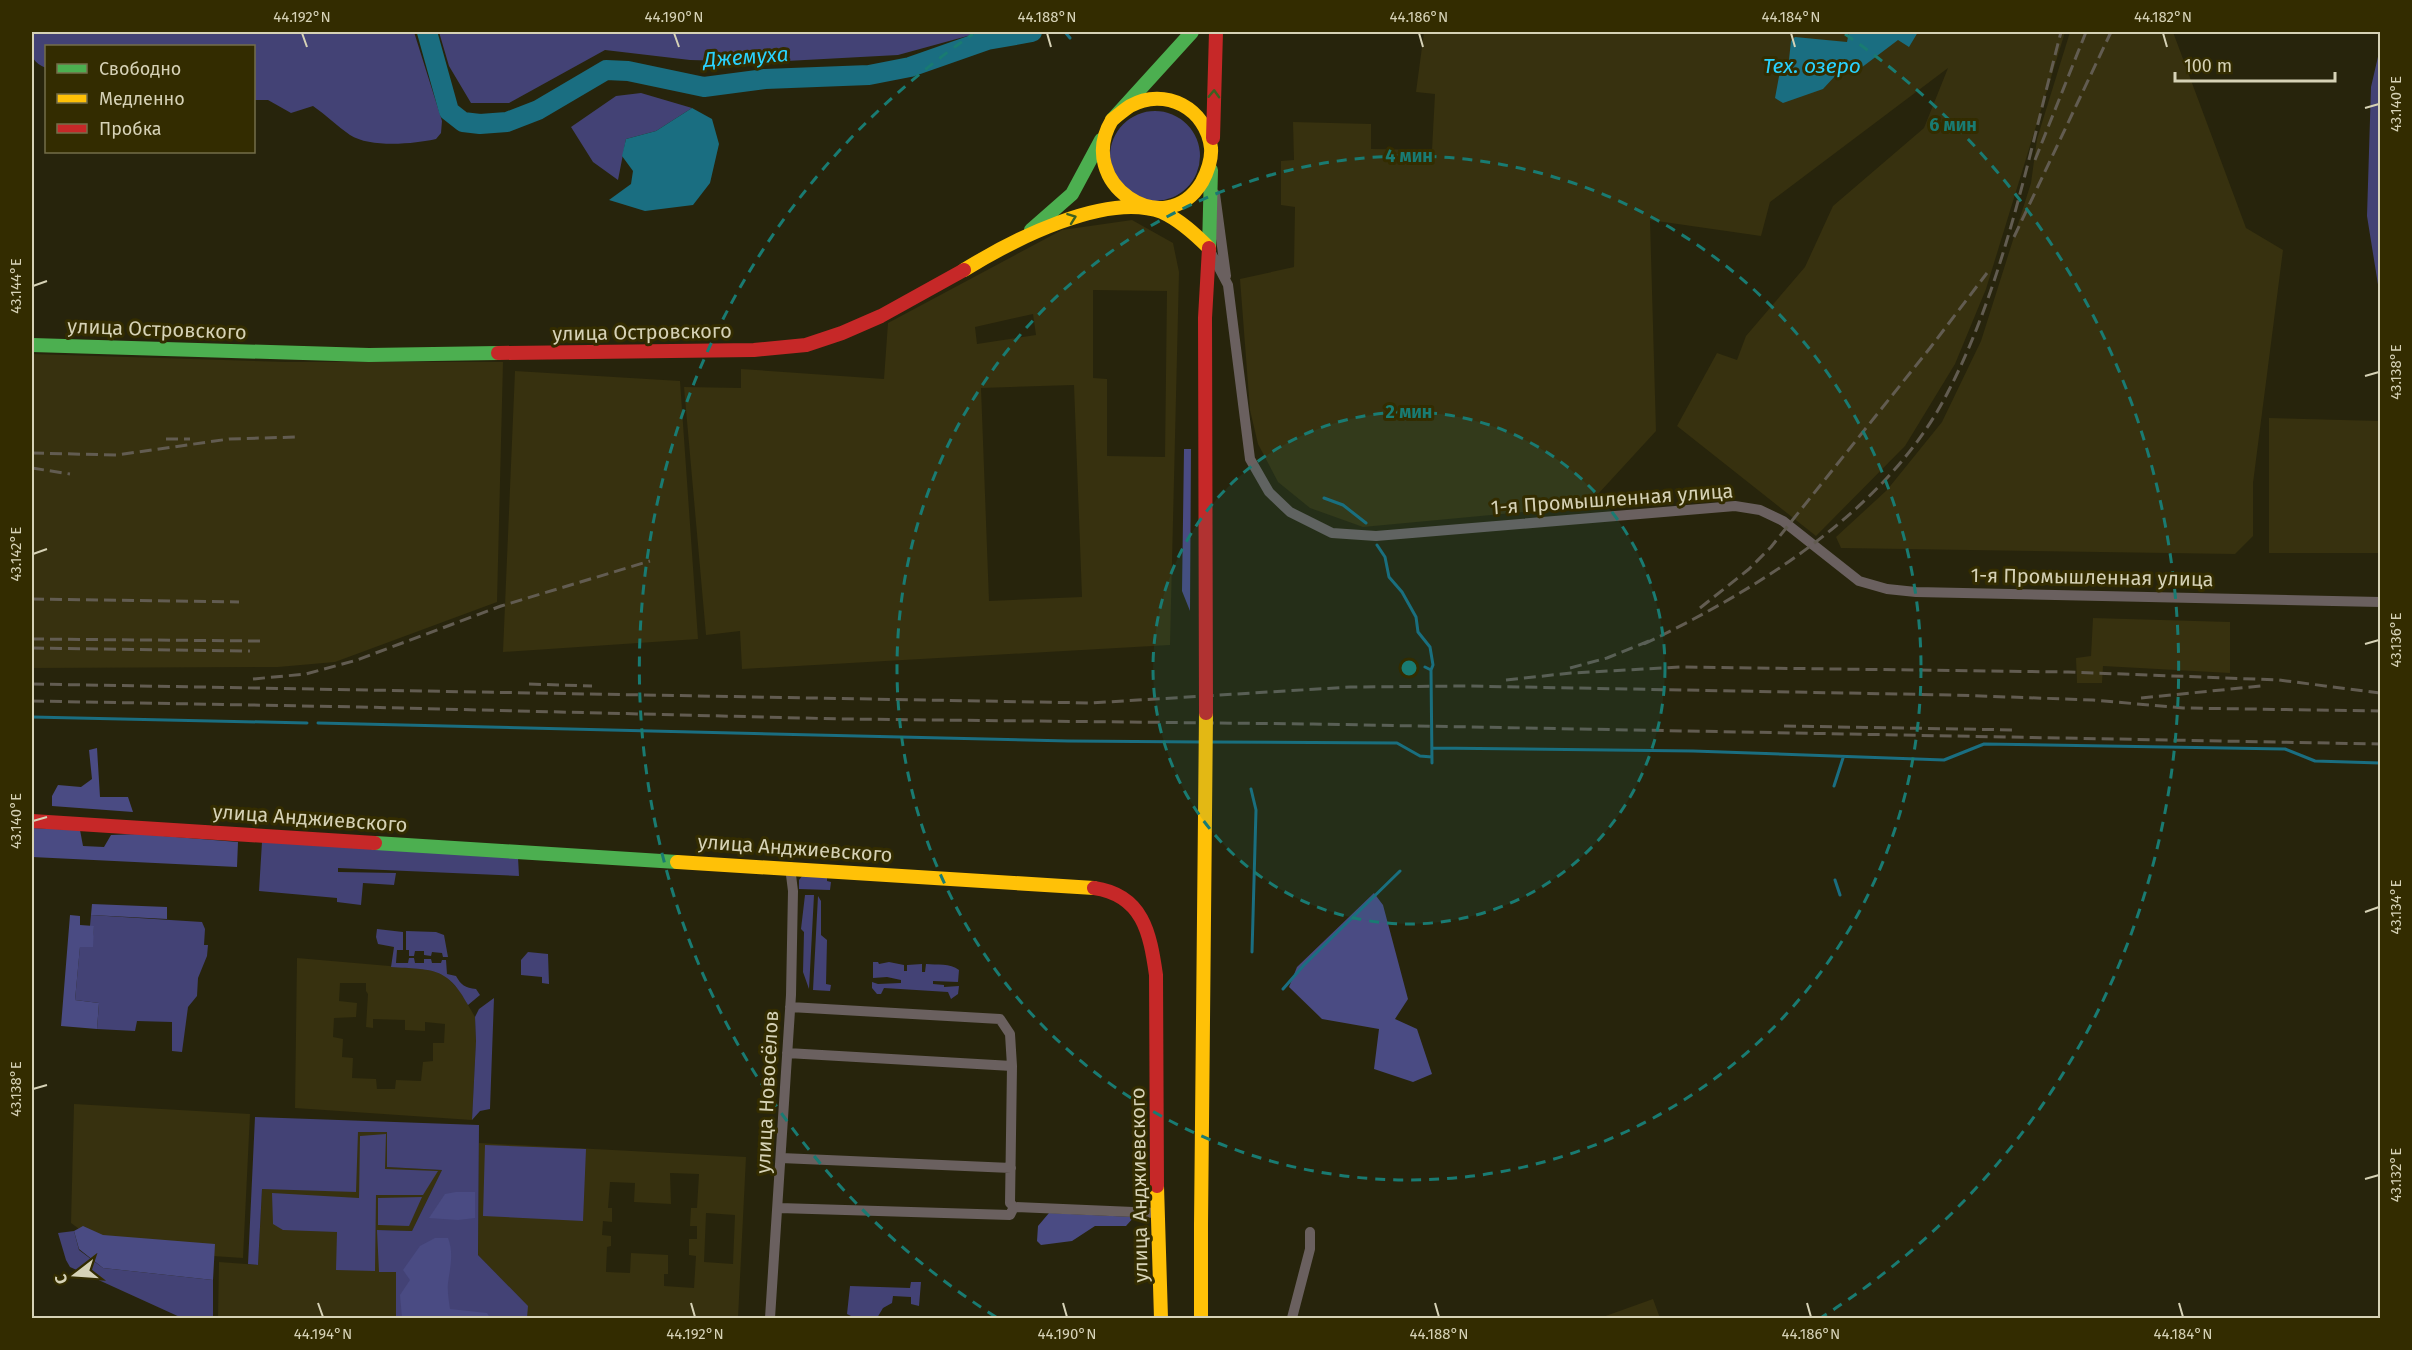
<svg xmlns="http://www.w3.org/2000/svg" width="2412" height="1350" font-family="'Fira Sans',sans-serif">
<rect width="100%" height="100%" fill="#27240c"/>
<path fill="#37310f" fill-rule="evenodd" d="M1424,32H2065L1986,289L1955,364L1905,446L1816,536L1677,426L1717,353L1737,360L1746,336L1805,267L1833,206L1924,128L1948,68L1770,202L1761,236L1650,220L1656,431L1587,506L1363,527L1310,508L1278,482L1258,444L1250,410L1240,279L1294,267L1295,207L1281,205V161L1294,160L1293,122L1371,124V149L1432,150L1435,94L1416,92Z
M2070,32H2173L2246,228L2283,250L2253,483V536L2235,554L1841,548L1836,537L1887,490L1942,422L1981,341L2031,183L2037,139Z
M1132,220L1173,243L1179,272L1170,645L742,669L740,631L706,635L684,387L741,388V369L884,379L888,323L1062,230ZM1093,290L1167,291L1165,457L1107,456V379L1093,378ZM1033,314L1036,335L977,344L975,327ZM1074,385L1082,597L989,601L981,388Z
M32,354L286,362H503L497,602L335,662L278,667L32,668Z
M515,371L680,381L698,639L503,652Z
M2269,418L2380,421V553H2269Z
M2093,618L2230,622V673L2103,666L2102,683H2077L2076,658L2091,656Z
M297,958L424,969L443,973L460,991L475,1017L476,1041L472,1120L295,1108ZM340,983H366V991L368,994L366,1027L373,1028V1019L405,1020V1030L425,1031V1022L445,1024L444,1043H433V1061L423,1062L421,1081L396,1080L395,1089H377L376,1079L352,1078L353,1058L342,1057L343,1039L333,1037L334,1018L356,1017L357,1003L339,1001Z
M74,1104L250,1114L243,1258L106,1249L71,1223Z
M358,1132H388V1167L442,1170L412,1231L377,1230L396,1272V1318H218L219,1262L258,1265L262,1189L266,1188Z
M479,1143L746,1157L738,1318H527V1306L478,1255ZM670,1173L699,1174L697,1208H691L690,1226H697V1239H689V1255L696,1256L694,1288L664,1286V1274H668V1255L631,1253L630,1273L606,1272L607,1247L611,1246V1236L602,1235L603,1221L612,1222V1208H608L610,1182L635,1183L634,1202L671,1204ZM706,1213L735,1215L733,1264L704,1262Z
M1653,1299L1660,1318H1600Z"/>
<path fill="#434275" d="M32,32H414L442,121L441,133L436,139C414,144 370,148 350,135C337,126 326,115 313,106L291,113L268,100H254V46H46V68C27,60 32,51 32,32Z
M439,32H982L898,55L768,62L690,60L605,50L509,103H471L449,66Z
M2380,48V297L2367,216L2371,87Z
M641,93L692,108L656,131L626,139L618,180L593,162L571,127L616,96Z
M1110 156a45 45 0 1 1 90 0a45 45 0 1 1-90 0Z
M262,842L518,857L519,876L338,868V872L396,873L394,885L363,883L361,905L337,902V898L259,891Z
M803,875H827V881L831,882L830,890L799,889V880Z
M805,895H814L809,989L803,972L804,932L801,929Z
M818,896L821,901V935L827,940L826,984L831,985L830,991L813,990Z
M91,915L202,922L205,929L204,945H208L207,956L198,978L197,996L188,1007L182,1052L172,1051V1022L137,1021L135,1031L97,1029L99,1003L75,1000L80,946L92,947L94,926H90Z
M377,929L403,932V950H397L396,963H408L409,958H414L415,963H424V959H431L432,963H441L442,960H446L447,974L456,976C461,985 465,988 476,989L480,995L468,1005C447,966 432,970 391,967L394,947L378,944L376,937Z
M406,931L436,932L444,935L448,957H443L442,953L432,952L431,956L424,955V951H415L414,956H409V950H406Z
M528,952L548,954L549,984L542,983V977L521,975V960Z
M873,962H878L879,964L889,962L904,965V971H907V965L922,964V972H925L926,964C937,965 950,963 959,970L958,982L933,981V984L944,985V987L959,986L958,994L951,999L948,992L884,988L881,994H877L872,988V982L878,984L901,983V980L887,977L873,978Z
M494,998L490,1109L480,1111L472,1120L476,1041L475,1017L479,1009Z
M255,1117L479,1125L478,1255L528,1306L527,1318H396V1272H379L377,1230L412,1231L442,1170L387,1167V1132H358L356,1192L262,1189L258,1265L248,1264Z
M386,1134L385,1169L438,1171L423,1195H376L375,1271L336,1270L337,1232L283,1230L273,1224L272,1193L359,1198L360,1136Z
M485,1145L586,1149L583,1221L483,1216Z
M422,1197L409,1226L378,1225V1198Z
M74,1231L79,1250L103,1268L213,1280V1318H182L70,1267L66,1260L58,1233Z
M911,1282H921L919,1306L911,1304V1297L893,1296L892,1303L883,1308L877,1318H855L847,1314L850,1286L910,1288Z"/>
<path fill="#4a4b83" d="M1184,449H1191L1190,611L1182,591Z
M97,748L100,797H128L133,812L52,806V796L58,785L81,787L92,779L89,750Z
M32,828L80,830L83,846L104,847L111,835L138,834L238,842L237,867L32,857Z
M1374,893L1383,905L1408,999L1395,1019L1417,1029L1432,1074L1413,1082L1374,1069L1379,1029L1322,1019L1289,987L1297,967Z
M92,904L167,907V919L91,915Z
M70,915L80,916V925L94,926L93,947H80L75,1000L99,1003L97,1029L61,1026Z
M456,1192H475V1218L458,1220L429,1218L445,1194Z
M1049,1213L1134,1217L1126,1226H1095L1072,1241L1041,1245L1037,1241L1038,1226Z
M83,1226L103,1235L215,1244L213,1280L103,1268L79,1249L74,1231Z
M435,1238H448C454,1253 450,1268 448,1283C447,1291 449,1301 450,1309L487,1313L490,1318H402L400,1295L410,1280L403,1270L420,1246Z"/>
<path fill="#1a6e81" d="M1849,32H1918L1909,47L1898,40L1857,71L1846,69L1836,75L1823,89L1783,103L1775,98L1780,71L1788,69L1791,41L1795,37L1847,42Z
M692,108L712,119L719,144L710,183L693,205L645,211L609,200L631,184L633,171L622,156L626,139L656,131Z"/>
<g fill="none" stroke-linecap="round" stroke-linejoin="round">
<path stroke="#1a6e81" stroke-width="3" d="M1065,32L1070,38
M1324,498L1343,505L1366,523
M1377,545L1385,557L1389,577L1402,592L1416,617L1418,632L1430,647L1433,665L1431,670
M1425,667L1431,670L1432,763
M32,717L307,723
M318,723L1068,741L1201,742
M1211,742L1397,743L1420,756L1432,757
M1432,748L1693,751L1944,760L1984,744L2285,749L2315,761L2380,763
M1834,786L1843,758
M1251,789L1256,810L1252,952
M1835,880L1840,895
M1283,989L1304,965L1400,871"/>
<path stroke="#1a6e81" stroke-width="20" d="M427,32L449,111L463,122L480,124L507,122L538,110L606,70L628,71L704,87L765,79L869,75L910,67L987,40L1032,32"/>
<path stroke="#6a605f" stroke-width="10" d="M1215,194L1226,276
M1209,249L1228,285L1250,459L1269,492L1290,512L1332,533L1376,536L1735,506L1760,510L1783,521L1859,581L1887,589L1916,592L2380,602
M787,1053L1012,1066L1010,1034L1000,1019L790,1007
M1012,1066L1010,1203L1014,1207L1157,1213
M781,1158L1011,1168
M779,1208L1010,1215L1014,1207
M770,1318L791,995L793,891L790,867
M1292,1318L1310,1249V1232"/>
<path stroke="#4caf50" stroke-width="14" d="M1112,120L1192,32
M1031,230L1072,194L1101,140
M1209,248L1211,170
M32,345L369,355L498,353
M375,843L677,862"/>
<path stroke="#ffc107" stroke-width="14" d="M1112,120C1118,115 1124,110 1130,106C1165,86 1207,109 1211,148C1212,159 1207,173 1202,182C1165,244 1074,183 1112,120
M964,270C1011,241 1106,191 1162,212C1180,220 1195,234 1209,248
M677,862L1094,888
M1157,1186L1161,1318
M1201,1225V1318"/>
<path stroke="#c62828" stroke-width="14" d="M1213,138L1216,32
M498,353L754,350L806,345L842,333L881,316L964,270
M32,821L375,843
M1094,888C1143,895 1150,933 1156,975L1157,1186"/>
<path stroke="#625c51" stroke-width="3" stroke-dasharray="12 6" stroke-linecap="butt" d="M2035,160L2086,32
M2014,237L2111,32
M166,439H190
M32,453L117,455L229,439L296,437
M32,468L70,474
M32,599L239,602
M1700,608L1749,569L1771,547L1930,348L1987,273
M32,639L260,641
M1644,644C1759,589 1890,508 1949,390C2005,281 2030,150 2061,32
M32,648L250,651
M1570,668L1607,658L1649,641
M253,679L306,674L357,660L501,606L650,561
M1506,680L1571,673L1681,667L2068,672L2279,680L2380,693
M32,684L1091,703L1350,687L1466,686L1952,695L2093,700L2183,708L2380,711
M529,684L592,686
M2141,698L2261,686
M32,701L359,707L843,719L1313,724L2380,744
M1784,726L2018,730"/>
<path stroke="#ffc107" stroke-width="14" d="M1201,1225L1206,713"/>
<path stroke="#c62828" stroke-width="14" d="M1206,713L1205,318L1209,248"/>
</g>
<defs><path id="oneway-chevron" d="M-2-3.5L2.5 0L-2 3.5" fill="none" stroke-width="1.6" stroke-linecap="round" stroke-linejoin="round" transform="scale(1.5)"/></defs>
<g stroke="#3d6020">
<use href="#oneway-chevron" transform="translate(1214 94) rotate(-88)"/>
<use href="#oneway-chevron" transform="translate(1072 218) rotate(-20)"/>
</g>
<path fill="none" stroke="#d6d2b6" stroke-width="2" d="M302,33L307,47M674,33L679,47M1047,33L1051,47M1419,33L1423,47M1791,33L1795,47M2163,33L2167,47M2365,108L2379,104M33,286L47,281M2365,376L2379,372M33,554L47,549M2365,644L2379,640M33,821L47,817M2365,912L2379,907M33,1089L47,1085M2365,1179L2379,1175M318,1303L323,1317M691,1303L695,1317M1063,1303L1067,1317M1435,1303L1439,1317M1807,1303L1811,1317M2179,1303L2183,1317"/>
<circle cx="1409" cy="668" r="256" fill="#197b72" fill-opacity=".12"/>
<g fill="none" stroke="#197b72" stroke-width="3" stroke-dasharray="10 8">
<circle cx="1409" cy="668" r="256"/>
<circle cx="1409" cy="668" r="512"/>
<path d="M996 1317A769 769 0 0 1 973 34M1845 34A769 769 0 0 1 1822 1317"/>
</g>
<g text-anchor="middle" stroke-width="6" stroke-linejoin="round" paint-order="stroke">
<g font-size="20" fill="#d6d2b6" stroke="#332c00">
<text transform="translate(157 329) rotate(2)" y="7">улица Островского</text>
<text transform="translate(642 332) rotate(-1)" y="7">улица Островского</text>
<text transform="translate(1612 499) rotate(-4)" y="7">1-я Промышленная улица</text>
<text transform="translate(2092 577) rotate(1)" y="7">1-я Промышленная улица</text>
<text transform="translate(310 818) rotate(4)" y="7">улица Анджиевского</text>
<text transform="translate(795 848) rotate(4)" y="7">улица Анджиевского</text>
<text transform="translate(767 1092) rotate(-87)" y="7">улица Новосёлов</text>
<text transform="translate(1139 1185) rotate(-91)" y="7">улица Анджиевского</text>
</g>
<g font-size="21" font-style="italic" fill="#29d3fe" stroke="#332c00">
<text transform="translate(746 57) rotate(-4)" y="7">Джемуха</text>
<text x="1812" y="73">Тех. озеро</text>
</g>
</g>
<circle cx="1409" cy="668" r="9" fill="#197b72" stroke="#332c00" stroke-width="3"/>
<g font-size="18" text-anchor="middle" font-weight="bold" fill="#197b72" stroke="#332c00" stroke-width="6" stroke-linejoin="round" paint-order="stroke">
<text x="1953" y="131">6 мин</text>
<text x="1409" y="162">4 мин</text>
<text x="1409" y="418">2 мин</text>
</g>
<rect width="2412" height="1350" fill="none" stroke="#332c00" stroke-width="66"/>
<rect x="45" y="45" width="210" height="108" fill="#332c00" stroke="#746e49" stroke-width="1.5"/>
<rect x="57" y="64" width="30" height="9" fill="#4caf50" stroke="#746e49" stroke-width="1.5"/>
<text x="99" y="75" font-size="18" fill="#d6d2b6">Свободно</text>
<rect x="57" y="94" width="30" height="9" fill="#ffc107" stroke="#746e49" stroke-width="1.5"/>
<text x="99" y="105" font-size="18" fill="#d6d2b6">Медленно</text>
<rect x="57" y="124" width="30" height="9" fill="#c62828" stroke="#746e49" stroke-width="1.5"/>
<text x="99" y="135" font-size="18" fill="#d6d2b6">Пробка</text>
<g transform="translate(75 1275) rotate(253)" stroke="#332c00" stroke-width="4.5" paint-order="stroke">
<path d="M0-4.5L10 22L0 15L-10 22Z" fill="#d6d2b6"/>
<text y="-9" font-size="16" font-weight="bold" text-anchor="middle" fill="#d6d2b6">С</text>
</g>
<path d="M2175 72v9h160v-9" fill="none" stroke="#d6d2b6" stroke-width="3"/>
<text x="2184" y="72" font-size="18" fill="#d6d2b6" stroke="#332c00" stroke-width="4.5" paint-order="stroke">100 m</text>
<rect x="33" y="33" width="2346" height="1284" fill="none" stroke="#d6d2b6" stroke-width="2"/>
<g font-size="15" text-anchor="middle" fill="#d6d2b6">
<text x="302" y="22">44.192°N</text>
<text x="674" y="22">44.190°N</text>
<text x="1047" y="22">44.188°N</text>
<text x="1419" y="22">44.186°N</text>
<text x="1791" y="22">44.184°N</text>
<text x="2163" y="22">44.182°N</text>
<text transform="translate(2396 104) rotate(-90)" y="5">43.140°E</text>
<text transform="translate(16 286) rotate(-90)" y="5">43.144°E</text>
<text transform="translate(2396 372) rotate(-90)" y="5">43.138°E</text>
<text transform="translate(16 554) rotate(-90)" y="5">43.142°E</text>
<text transform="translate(2396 640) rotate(-90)" y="5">43.136°E</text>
<text transform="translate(16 821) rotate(-90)" y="5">43.140°E</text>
<text transform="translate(2396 907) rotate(-90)" y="5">43.134°E</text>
<text transform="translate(16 1089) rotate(-90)" y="5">43.138°E</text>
<text transform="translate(2396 1175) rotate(-90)" y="5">43.132°E</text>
<text x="323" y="1339">44.194°N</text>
<text x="695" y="1339">44.192°N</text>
<text x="1067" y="1339">44.190°N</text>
<text x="1439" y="1339">44.188°N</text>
<text x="1811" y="1339">44.186°N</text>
<text x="2183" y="1339">44.184°N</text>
</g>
</svg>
